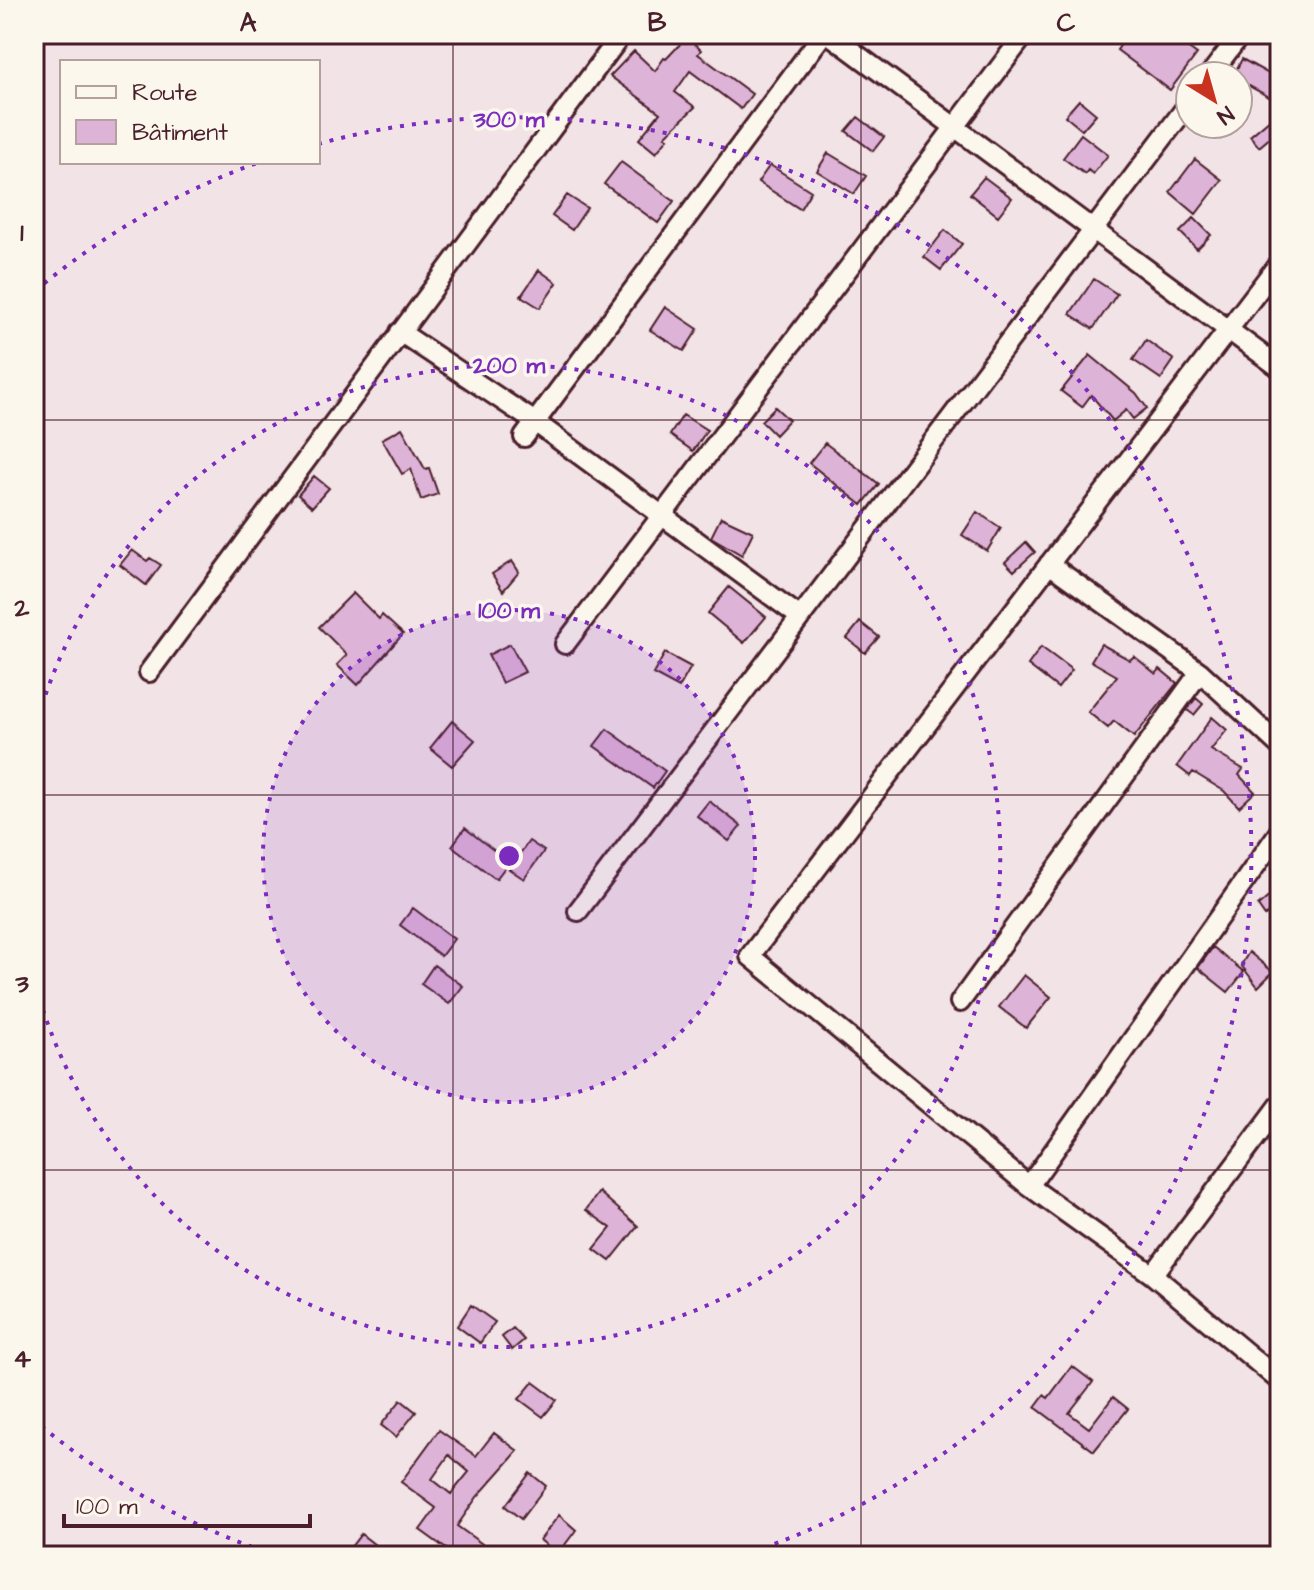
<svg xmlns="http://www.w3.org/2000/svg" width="1314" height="1590" font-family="'Architects Daughter',sans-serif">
<rect width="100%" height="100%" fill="#f2e3e6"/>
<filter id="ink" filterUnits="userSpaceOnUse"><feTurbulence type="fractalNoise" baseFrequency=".0125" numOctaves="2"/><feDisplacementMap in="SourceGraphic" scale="16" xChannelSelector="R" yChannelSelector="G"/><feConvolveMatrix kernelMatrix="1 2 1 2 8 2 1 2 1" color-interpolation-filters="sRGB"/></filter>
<g filter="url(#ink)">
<path fill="#deb3d8" stroke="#4a1f2b" stroke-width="2" fill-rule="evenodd" d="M1128,34H1169L1197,54L1170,90L1117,50Z
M687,37L701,50L698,54L752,94L741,109L690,71L675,92L695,107L665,136L668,138L656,153L639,139L660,113L610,76L634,51L655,71L664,58L666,59Z
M1242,59L1280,80V103L1238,80V76H1233Z
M1079,100L1096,114L1082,130L1065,116Z
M858,117L884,137L873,151L846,131Z
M1270,119L1279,130L1259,147L1250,136Z
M1081,134L1108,155L1093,174L1088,170L1085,174L1063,158Z
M828,153L866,176L854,194L817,171Z
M1195,159L1222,180L1196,214L1170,192Z
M621,162L674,201L658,223L604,184Z
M770,165L811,191L800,209L758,182Z
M984,177L1012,198L998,216L970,194Z
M567,195L587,208L572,230L552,216Z
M1194,218L1211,235L1197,249L1180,232Z
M945,230L962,244L941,270L924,257Z
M539,270L557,283L540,308L521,296Z
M1094,279L1117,294L1093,329L1070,314Z
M665,307L698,329L684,351L650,330Z
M1146,340L1174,360L1161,379L1133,360Z
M1090,355L1136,393L1147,408L1133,419L1126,410L1113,421L1091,395L1082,407L1061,391Z
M775,407L789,420L775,435L761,421Z
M683,415L707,430L693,451L670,435Z
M402,428L425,469L429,468L438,494L421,500L411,469L402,474L382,439Z
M825,443L879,484L862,505L809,463Z
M314,476L329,488L312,507L298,495Z
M977,512L1001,528L987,551L962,535Z
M721,517L753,532L742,555L711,537Z
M1026,542L1035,552L1014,571L1005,562Z
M132,550L147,561L150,558L161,565L146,585L120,565Z
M512,561L519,572L503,591L492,574Z
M729,587L766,617L744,643L708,613Z
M353,593L379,619L382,615L403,634L358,685L337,665L347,655L319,627Z
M860,622L879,637L865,653L847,638Z
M510,644L525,672L502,683L488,655Z
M1101,644L1130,660L1134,656L1156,674L1160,669L1177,683L1134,737L1114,721L1108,728L1088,712L1117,676L1091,661Z
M1041,647L1072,670L1058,688L1028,665Z
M665,653L691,667L679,688L653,674Z
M1196,698L1203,704L1194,715L1187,710Z
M1212,717L1227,730L1211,750L1243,769L1239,775L1255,792L1239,807L1224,791L1193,772L1190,776L1177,766Z
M452,721L475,740L452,766L430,748Z
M607,729L665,771L653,788L594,746Z
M709,801L741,826L729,841L697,816Z
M465,828L509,862L496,879L452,846Z
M529,841L544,851L524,879L509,869Z
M1271,895L1279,905L1265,916L1258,906Z
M413,908L454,939L441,956L400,925Z
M1213,947L1244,972L1228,992L1198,968Z
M1249,952L1273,972L1258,987L1241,965Z
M434,965L463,986L449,1004L421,984Z
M1024,975L1051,997L1026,1028L999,1007Z
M599,1192L638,1226L610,1261L594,1249L611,1228L586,1210Z
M471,1305L495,1322L480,1343L457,1326Z
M513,1328L524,1340L512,1350L502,1337Z
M1072,1366L1093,1382L1069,1413L1089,1428L1113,1397L1128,1409L1094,1451L1035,1407L1044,1395L1048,1398Z
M533,1382L557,1400L543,1417L519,1399Z
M401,1400L416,1412L396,1437L381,1425Z
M439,1430L476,1456L494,1433L518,1451L477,1497L457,1526L499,1556H456L420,1530L436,1508L401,1482ZM449,1455L469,1472L451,1494L432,1479Z
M530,1473L546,1486L521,1519L505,1506Z
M559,1515L576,1530L558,1554L540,1540Z
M361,1534L379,1548L373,1556H344Z"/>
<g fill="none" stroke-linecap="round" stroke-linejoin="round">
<defs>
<path id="street" d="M829,34L1280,368
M1209,76L1241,34
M1280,262L750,956L1029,1186L1153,1275L1280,1381
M400,332L535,422L800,617
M524,437L823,34
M1049,564L1200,672L1280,746
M565,644L1025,34
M149,672L622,34
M578,911L1190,102
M960,1002L1200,672
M1029,1186L1280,831
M1153,1275L1280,1105"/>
</defs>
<use href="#street" stroke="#4a1f2b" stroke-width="24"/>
<use href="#street" stroke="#fbf7ec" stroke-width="18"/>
</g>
</g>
<path fill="none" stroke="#4a1f2b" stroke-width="2" stroke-opacity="0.55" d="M453,34V1556M861,34V1556M34,420H1280M34,795H1280M34,1170H1280"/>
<circle cx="509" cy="856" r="246" fill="#7b2cbf" fill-opacity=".12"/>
<g fill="none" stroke="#7b2cbf" stroke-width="4" stroke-dasharray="4 8">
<circle cx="509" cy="856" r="246"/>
<path d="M35 729A491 491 0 1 1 35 983"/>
<path d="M275 1555A737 737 0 0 1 35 1421M35 291A737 737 0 0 1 257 163M318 144A737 737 0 0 1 743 1555"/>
</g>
<circle cx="509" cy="856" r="12" fill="#7b2cbf" stroke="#fbf7ec" stroke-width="4"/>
<g font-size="24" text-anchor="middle" font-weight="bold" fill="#7b2cbf" stroke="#fbf7ec" stroke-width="7" stroke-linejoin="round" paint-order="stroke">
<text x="509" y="127">300 m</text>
<text x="509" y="373">200 m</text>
<text x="509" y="618">100 m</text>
</g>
<rect width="1314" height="1590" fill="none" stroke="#fbf7ec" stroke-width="88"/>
<rect x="60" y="60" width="260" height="104" fill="#fbf7ec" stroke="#b4a19f" stroke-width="2"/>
<rect x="76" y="86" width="40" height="12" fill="#fbf7ec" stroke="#b4a19f" stroke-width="2"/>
<text x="132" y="100" font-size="24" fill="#4a1f2b">Route</text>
<rect x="76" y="120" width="40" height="24" fill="#deb3d8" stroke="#b4a19f" stroke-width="2"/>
<text x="132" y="140" font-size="24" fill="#4a1f2b">Bâtiment</text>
<g transform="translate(1214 100) rotate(143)"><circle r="38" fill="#fbf7ec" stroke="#b4a19f" stroke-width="2"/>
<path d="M0-6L14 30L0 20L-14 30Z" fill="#c8321e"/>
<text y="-12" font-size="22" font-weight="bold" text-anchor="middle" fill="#4a1f2b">N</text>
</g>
<path d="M64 1514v12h246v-12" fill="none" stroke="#4a1f2b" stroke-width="4"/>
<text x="76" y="1514" font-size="24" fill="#4a1f2b" stroke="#fbf7ec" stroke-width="6" paint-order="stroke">100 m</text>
<rect x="44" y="44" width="1226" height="1502" fill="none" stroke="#4a1f2b" stroke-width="3"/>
<g font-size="26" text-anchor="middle" font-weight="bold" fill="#4a1f2b">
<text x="248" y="31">A</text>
<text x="657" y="31">B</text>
<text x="1066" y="31">C</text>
<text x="22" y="241">1</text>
<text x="22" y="616">2</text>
<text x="22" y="992">3</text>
<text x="22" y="1367">4</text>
</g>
</svg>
